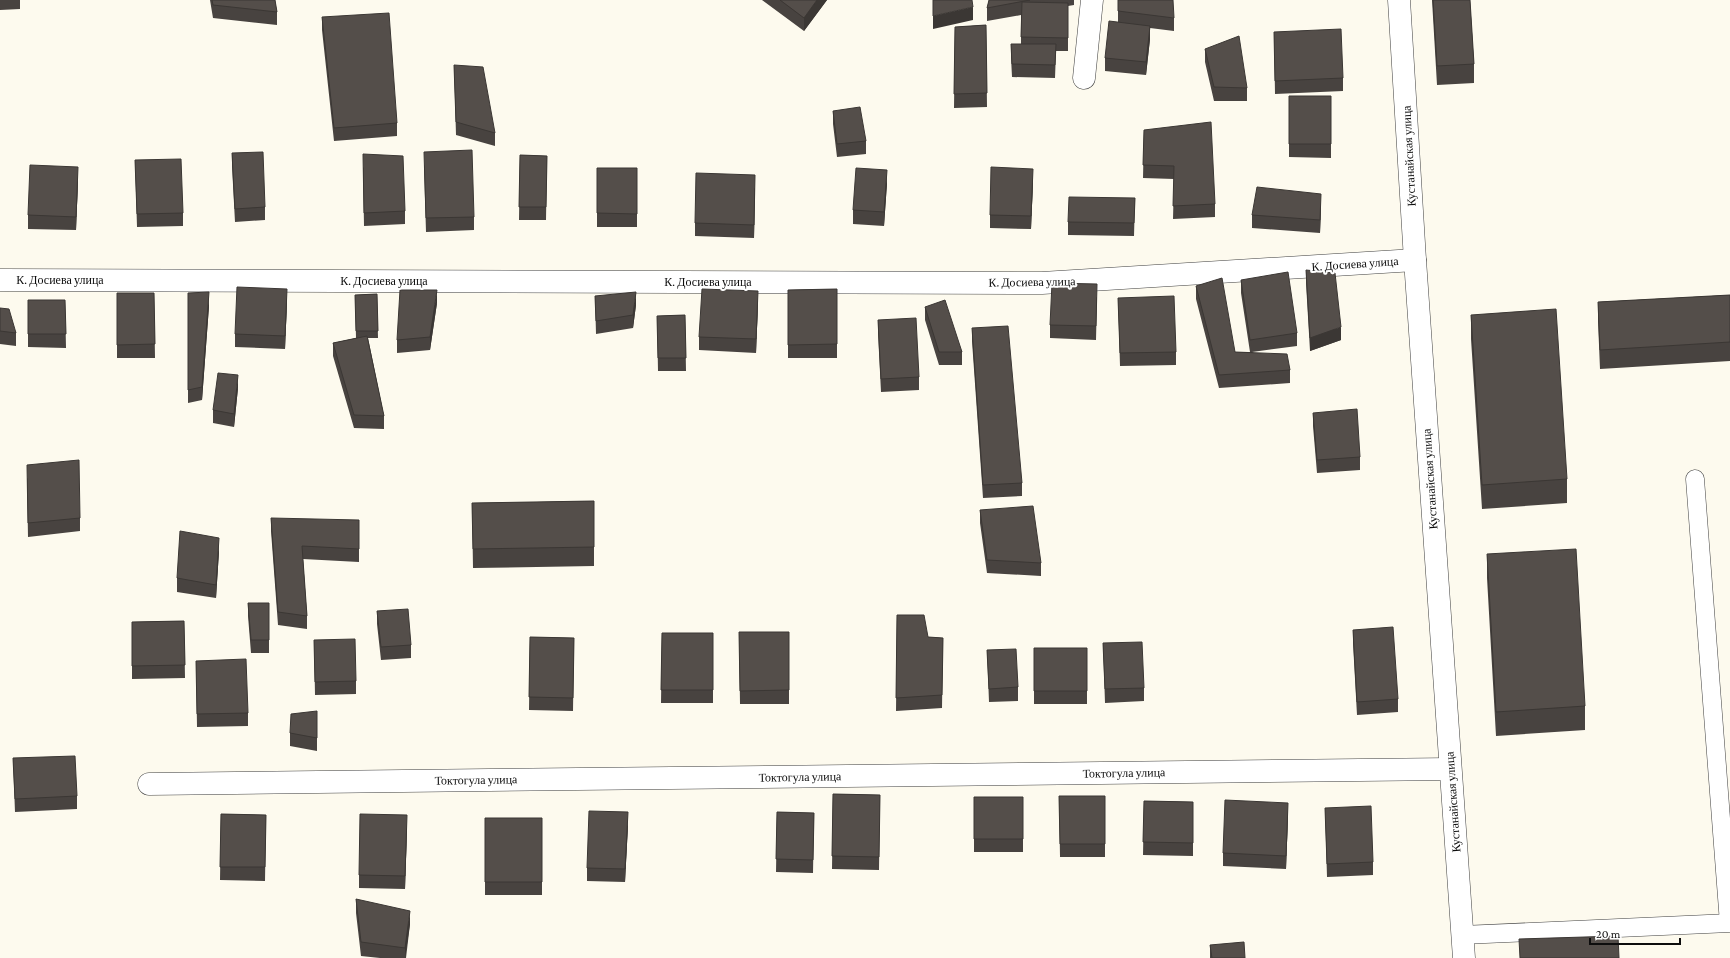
<svg xmlns="http://www.w3.org/2000/svg" width="1730" height="958" font-family="'Crimson Pro',serif">
<rect width="100%" height="100%" fill="#fdfaee"/>
<g fill="none" stroke-linecap="round" stroke-linejoin="round">
<defs>
<path id="service" d="M1695,479L1729,923
M1462,935L1730,923"/>
<path id="minor" d="M1084,78L1092,0
M0,280L1042,283L1415,260
M149,784L1450,769"/>
<path id="tertiary" d="M1399,0L1415,260L1464,958"/>
</defs>
<use href="#service" stroke="#404040" stroke-width="19"/>
<use href="#minor" stroke="#404040" stroke-width="23"/>
<use href="#tertiary" stroke="#404040" stroke-width="23"/>
<use href="#service" stroke="#fff" stroke-width="18"/>
<use href="#minor" stroke="#fff" stroke-width="22"/>
<use href="#tertiary" stroke="#fff" stroke-width="22"/>
</g>
<path fill="#484340" d="M0,0H20V9L0,10Z
M210,0H275L277,12V25L213,18Z
M762,0H827L804,31Z
M989,0H1074V5L1068,6V51H1056L1055,78L1012,77L1011,57V44H1021V15L987,21V8Z
M1118,0L1174,18V31L1150,28V39L1146,75L1105,71V58L1118,22Z
M1432,0H1470L1474,64V83L1437,85Z
M322,17L397,123V136L334,141L322,30Z
M986,25L987,107L954,108L955,27Z
M1274,32L1343,78V91L1275,94Z
M1205,49L1247,88V101H1214L1205,62Z
M454,65L495,133V146L456,135Z
M1289,96H1331V158L1289,157Z
M833,111L866,141V154L837,157L833,124Z
M1144,130L1215,204V217L1173,219L1174,179L1143,178Z
M232,153L265,207V220L235,222L232,166Z
M520,155L547,156L546,220H519Z
M135,160L183,213V226L137,227Z
M424,165L474,217V230L426,232Z
M363,167L405,211V224L364,226Z
M597,168H637V227H597Z
M78,181L76,230L28,229V215Z
M1033,182L1031,229L990,228V215Z
M887,183L884,226L853,224V210Z
M755,188L754,238L695,236V223Z
M1135,198L1134,236L1068,235V222Z
M1321,207L1320,233L1252,228V215Z
M1306,270L1341,340L1310,351L1306,283Z
M1241,280L1297,333V346L1252,352L1290,370V383L1219,388L1196,299V286L1235,352H1250L1241,293Z
M837,289V358H788V290Z
M117,293H154L155,358H117Z
M377,294L378,338H368L384,416V429L354,428L333,356V343L356,338L355,295Z
M1730,295V361L1600,369L1598,321V302Z
M595,296L636,305L633,328L596,334Z
M1097,297L1096,340L1050,338V325Z
M1118,298L1176,352V365L1120,366Z
M28,300H65L66,348L28,347Z
M287,302L285,349L235,347V334Z
M437,303L430,350L397,353V340Z
M758,304L756,353L699,350V337Z
M188,306H209L202,400L188,403Z
M925,307L962,352V365H939L925,320Z
M0,308L16,333V346L0,344Z
M685,315L686,371H658L657,316Z
M1471,315L1567,479V503L1482,509L1471,339Z
M878,320L919,377V390L881,392L878,333Z
M972,328L1022,483V496L983,498L972,341Z
M238,388L234,427L213,423V410Z
M1313,413L1360,457V470L1317,473L1313,426Z
M27,478L80,518V531L28,537Z
M594,501V566L473,568L472,503Z
M980,510L1041,563V576L987,573L980,523Z
M271,518L359,549V562L303,559L307,616V629L278,625L271,531Z
M219,551L216,598L177,592V578Z
M1487,554L1585,706V730L1496,736L1487,578Z
M248,603H269V653H251L248,616Z
M377,611L411,645V658L381,660L377,624Z
M897,615L928,637L943,638L942,708L896,711Z
M184,621L185,678L132,679V622Z
M1353,630L1398,699V712L1357,715L1353,643Z
M739,632H789V704H740Z
M662,633H713V703H661Z
M530,637L574,638L573,711L529,710Z
M314,640L356,681V694L315,695Z
M1103,643L1144,688V701L1105,703Z
M1034,648H1087V704H1034Z
M987,650L1018,687V701L989,702Z
M196,661L248,713V726L197,727Z
M317,724V751L290,746V733Z
M13,758L77,796V809L15,812Z
M833,794L880,795L879,870L832,869Z
M1059,796H1105V857H1060Z
M974,797H1023V852H974Z
M1144,801L1193,802V856L1143,855Z
M1325,808L1373,862V875L1327,877Z
M777,812L814,813L813,873L776,872Z
M221,814L266,815L265,881L220,880Z
M1288,816L1286,869L1223,866V853Z
M485,818H542V895H485Z
M628,825L625,882L587,881V868Z
M407,828L405,889L359,888V875Z
M356,899L410,924L406,958H380L361,956L356,913Z
M1210,945L1245,958H1210Z"/>
<path fill="#3b3734" d="M817,0H827L804,31V18Z
M973,7V20L933,29V16Z
M1150,26V39L1146,75V62Z
M78,167V181L76,230V217Z
M1033,169V182L1031,229V216Z
M887,170V183L884,226V212Z
M755,175V188L754,238V225Z
M1321,194V207L1320,233V220Z
M287,289V302L285,349V336Z
M437,290V303L430,350V337Z
M758,291V304L756,353V339Z
M209,292V306L202,400V387Z
M636,292V305L633,328V315Z
M1341,327V340L1310,351V338Z
M238,375V388L234,427V414Z
M219,538V551L216,598V585Z
M1288,803V816L1286,869V856Z
M628,812V825L625,882V869Z
M407,815V828L405,889V876Z
M410,911V924L405,958V948Z"/>
<path fill="#544e4a" stroke="#3b3734" d="M212,0H275L277,12L213,5Z
M780,0H817L804,18Z
M933,0H972L973,7L933,16Z
M989,0H1030L987,8Z
M1118,0H1173L1174,18L1118,11Z
M1433,0H1470L1474,64L1437,66Z
M1022,2L1068,3V38L1021,37Z
M389,13L397,123L334,128L322,17Z
M1109,21L1150,26L1146,62L1105,58Z
M986,25L987,93L954,94L955,27Z
M1341,29L1343,78L1275,81L1274,32Z
M1239,36L1247,88L1214,87L1205,49Z
M1011,44H1056L1055,65L1012,64Z
M454,65L483,67L495,133L456,122Z
M1289,96H1331V144H1289Z
M860,107L866,141L837,144L833,111Z
M1211,122L1215,204L1173,206L1174,166L1143,165L1144,130Z
M472,150L474,217L426,218L424,152Z
M263,152L265,207L235,209L232,153Z
M363,154L403,156L405,211L364,213Z
M520,155L547,156L546,207H519Z
M181,159L183,213L137,214L135,160Z
M30,165L78,167L76,217L28,215Z
M991,167L1033,169L1031,216L990,215Z
M597,168H637V214L597,213Z
M856,168L887,170L884,212L853,210Z
M696,173L755,175L754,225L695,223Z
M1257,187L1321,194L1320,220L1252,215Z
M1069,197L1135,198L1134,223L1068,222Z
M1306,270L1335,273L1341,327L1310,338Z
M1288,272L1297,333L1250,340L1241,280Z
M1222,278L1235,352L1287,354L1290,370L1219,375L1196,286Z
M1052,283L1097,284L1096,326L1050,325Z
M237,287L287,289L285,336L235,334Z
M702,289L758,291L756,339L699,337Z
M837,289V344L788,345V290Z
M400,290H437L430,337L397,340Z
M209,292L202,387L188,390V293Z
M636,292L633,315L596,321L595,296Z
M117,293H154L155,344L117,345Z
M377,294L378,331H356L355,295Z
M1730,295V342L1600,350L1598,302Z
M1174,296L1176,352L1120,353L1118,298Z
M28,300H65L66,334H28Z
M945,300L962,352H939L925,307Z
M0,308L9,309L16,333L0,331Z
M1556,309L1567,479L1482,485L1471,315Z
M685,315L686,358H658L657,316Z
M916,318L919,377L881,379L878,320Z
M1008,326L1022,483L983,485L972,328Z
M367,336L384,416L354,415L333,343Z
M218,373L238,375L234,414L213,410Z
M1357,409L1360,457L1317,460L1313,413Z
M79,460L80,518L28,523L27,465Z
M594,501V547L473,549L472,503Z
M1033,506L1041,563L987,560L980,510Z
M271,518L359,520V549L302,546L307,616L278,612Z
M180,531L219,538L216,585L177,578Z
M1576,549L1585,706L1496,712L1487,554Z
M248,603H269V640H251Z
M408,609L411,645L381,647L377,611Z
M897,615H924L928,637L943,638L942,695L896,698Z
M184,621L185,665L132,666V622Z
M1393,627L1398,699L1357,702L1353,630Z
M739,632H789V690L740,691Z
M662,633H713V690H661Z
M530,637L574,638L573,698L529,697Z
M355,639L356,681L315,682L314,640Z
M1142,642L1144,688L1105,689L1103,643Z
M1034,648H1087V691H1034Z
M1016,649L1018,687L989,689L987,650Z
M246,659L248,713L197,714L196,661Z
M317,711V738L290,733L291,714Z
M75,756L77,796L15,799L13,758Z
M833,794L880,795L879,857L832,856Z
M1059,796H1105V844H1060Z
M974,797H1023V839H974Z
M1225,800L1288,803L1286,856L1223,853Z
M1144,801L1193,802V843L1143,842Z
M1371,806L1373,862L1327,864L1325,808Z
M589,811L628,812L625,869L587,868Z
M777,812L814,813L813,860L776,859Z
M221,814L266,815L265,867H220Z
M360,814L407,815L405,876L359,875Z
M485,818H542V882H485Z
M356,899L410,911L405,948L361,942Z
M1618,936L1619,958H1520L1519,939Z
M1244,942L1245,958H1212L1210,945Z"/>
<g text-anchor="middle" stroke-width="4" stroke-linejoin="round" paint-order="stroke">
<g font-size="12" fill="#0d0d0d" stroke="#fff">
<text transform="translate(1409 156) rotate(-93)" y="4">Кустанайская улица</text>
<text transform="translate(1355 264) rotate(-4)" y="4">К. Досиева улица</text>
<text x="60" y="284">К. Досиева улица</text>
<text x="384" y="285">К. Досиева улица</text>
<text x="708" y="286">К. Досиева улица</text>
<text transform="translate(1032 282) rotate(-1)" y="4">К. Досиева улица</text>
<text transform="translate(1430 479) rotate(-94)" y="4">Кустанайская улица</text>
<text transform="translate(1124 773) rotate(-1)" y="4">Токтогула улица</text>
<text transform="translate(800 777) rotate(-1)" y="4">Токтогула улица</text>
<text transform="translate(476 780) rotate(-1)" y="4">Токтогула улица</text>
<text transform="translate(1453 802) rotate(-94)" y="4">Кустанайская улица</text>
</g>
</g>
<path d="M1590 938v6h90v-6" fill="none" stroke="#0d0d0d" stroke-width="2"/>
<text x="1596" y="938" font-size="12" fill="#0d0d0d" stroke="#ffffff" stroke-width="3" paint-order="stroke">20 m</text>
</svg>
